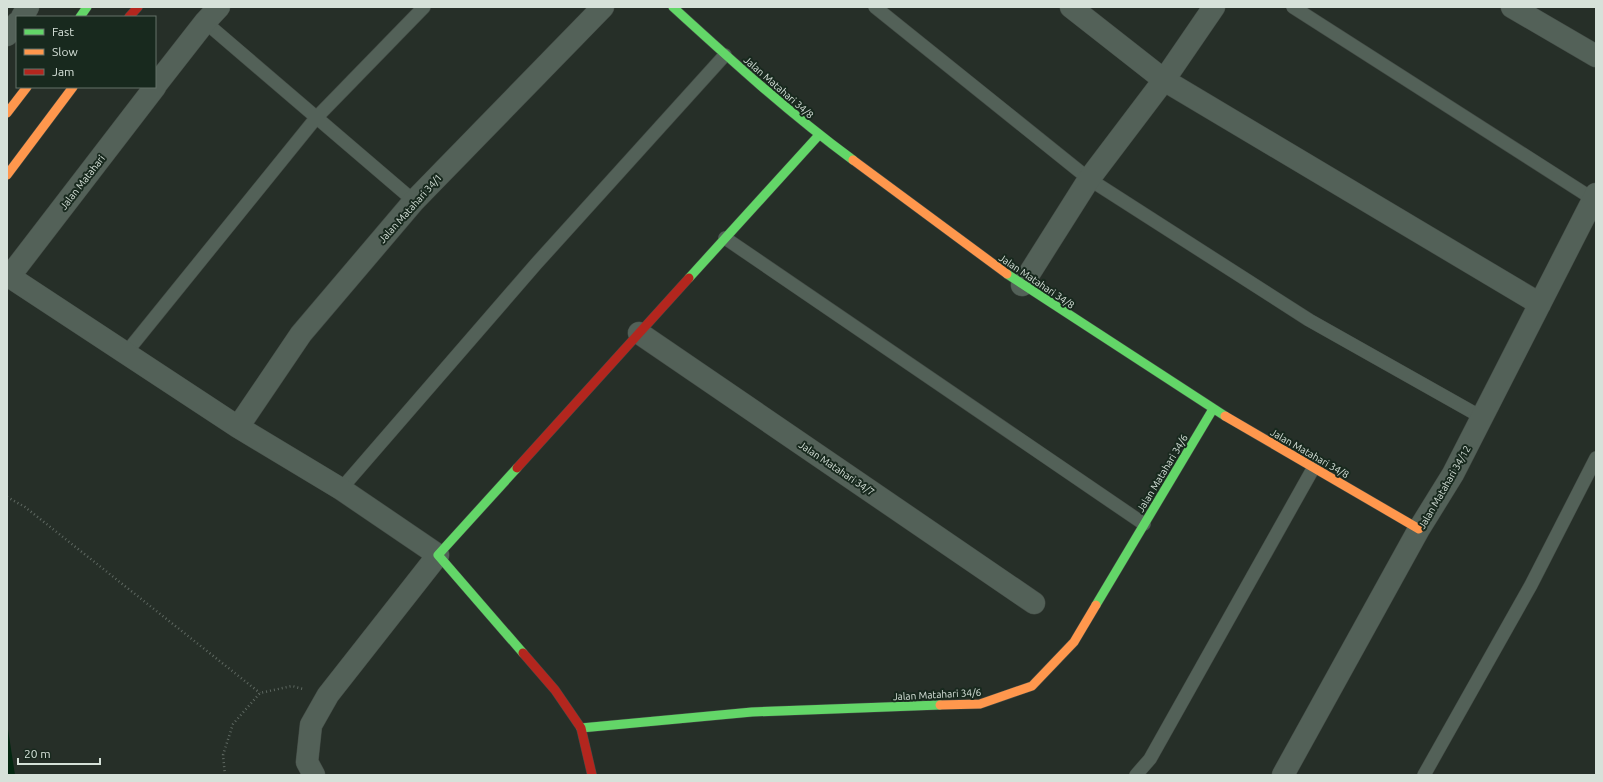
<svg xmlns="http://www.w3.org/2000/svg" width="1603" height="782" font-family="Ubuntu,sans-serif">
<rect width="100%" height="100%" fill="#262f28"/>
<path fill="#032710" d="M7,723L15,775H7Z"/>
<g fill="none" stroke-linecap="round" stroke-linejoin="round">
<defs>
<path id="lane" d="M875,7L1089,179L1309,320L1483,418
M1293,7L1593,199
M205,22L414,201
M725,238L1144,524
M125,354L316,118L424,7
M341,489L536,264L725,55
M1136,775L1150,759L1314,467
M1424,775L1531,585L1596,458"/>
<path id="street" d="M1071,7L1164,80L1540,304
M1512,7L1596,56
M22,17L28,7
M7,35L17,23
M155,86L205,22L219,7
M7,275L238,427L341,489L438,555L328,695L311,725L307,762L314,775
M9,277L155,87
M1022,285L1089,179L1164,80L1214,7
M639,333L1034,603
M238,427L301,334L414,201L603,7
M1283,775L1419,529L1453,474L1596,194"/>
<path id="fast" d="M673,7C731,60 789,113 853,160
M80,17L87,7
M1007,274L1225,416
M689,278L819,135
M517,468L438,555L523,653
M1096,605L1213,409
M581,728L752,712L940,705"/>
<path id="slow" d="M7,113L27,87
M853,160L1007,274
M7,175L73,87
M1225,416L1419,529
M940,705L980,704L1032,686L1074,642L1096,605"/>
<path id="jam" d="M129,17L138,7
M517,468L689,278
M523,653L555,690L581,728L592,775"/>
</defs>
<use href="#lane" stroke="#434b45" stroke-width="14"/>
<use href="#street" stroke="#434b45" stroke-width="23"/>
<use href="#fast" stroke="#434b45" stroke-width="10"/>
<use href="#slow" stroke="#434b45" stroke-width="10"/>
<use href="#jam" stroke="#434b45" stroke-width="10"/>
<path stroke="#5e6861" stroke-width="2.5" stroke-dasharray="1 3" stroke-linecap="butt" d="M7,497L25,507L260,693
M225,775L223,755L233,724L260,693L292,686L303,689"/>
<use href="#lane" stroke="#536158" stroke-width="13"/>
<use href="#street" stroke="#536158" stroke-width="22"/>
<use href="#fast" stroke="#63d668" stroke-width="9"/>
<use href="#slow" stroke="#ff974d" stroke-width="9"/>
<use href="#jam" stroke="#b3261e" stroke-width="9"/>
</g>
<g text-anchor="middle" stroke-width="4" stroke-linejoin="round" paint-order="stroke">
<g font-size="10" fill="#d6e1d9" stroke="#18291e">
<text transform="translate(779 87) rotate(41)" y="4">Jalan Matahari 34/8</text>
<text transform="translate(82 182) rotate(-52)" y="4">Jalan Matahari</text>
<text transform="translate(410 208) rotate(-48)" y="4">Jalan Matahari 34/1</text>
<text transform="translate(1037 281) rotate(34)" y="4">Jalan Matahari 34/8</text>
<text transform="translate(1310 453) rotate(30)" y="4">Jalan Matahari 34/8</text>
<text transform="translate(837 468) rotate(34)" y="4">Jalan Matahari 34/7</text>
<text transform="translate(1162 473) rotate(-59)" y="4">Jalan Matahari 34/6</text>
<text transform="translate(1444 487) rotate(-60)" y="4">Jalan Matahari 34/12</text>
<text transform="translate(937 694) rotate(-3)" y="4">Jalan Matahari 34/6</text>
</g>
</g>
<rect width="1603" height="782" fill="none" stroke="#d6e1d9" stroke-width="16"/>
<rect x="16" y="16" width="140" height="72" fill="#18291e" stroke="#647369"/>
<rect x="24" y="29" width="20" height="6" fill="#63d668" stroke="#647369"/>
<text x="52" y="36" font-size="12" fill="#d6e1d9">Fast</text>
<rect x="24" y="49" width="20" height="6" fill="#ff974d" stroke="#647369"/>
<text x="52" y="56" font-size="12" fill="#d6e1d9">Slow</text>
<rect x="24" y="69" width="20" height="6" fill="#b3261e" stroke="#647369"/>
<text x="52" y="76" font-size="12" fill="#d6e1d9">Jam</text>
<path d="M18 758v6h82v-6" fill="none" stroke="#d6e1d9" stroke-width="2"/>
<text x="24" y="758" font-size="12" fill="#d6e1d9" stroke="#18291e" stroke-width="3" paint-order="stroke">20 m</text>
</svg>
